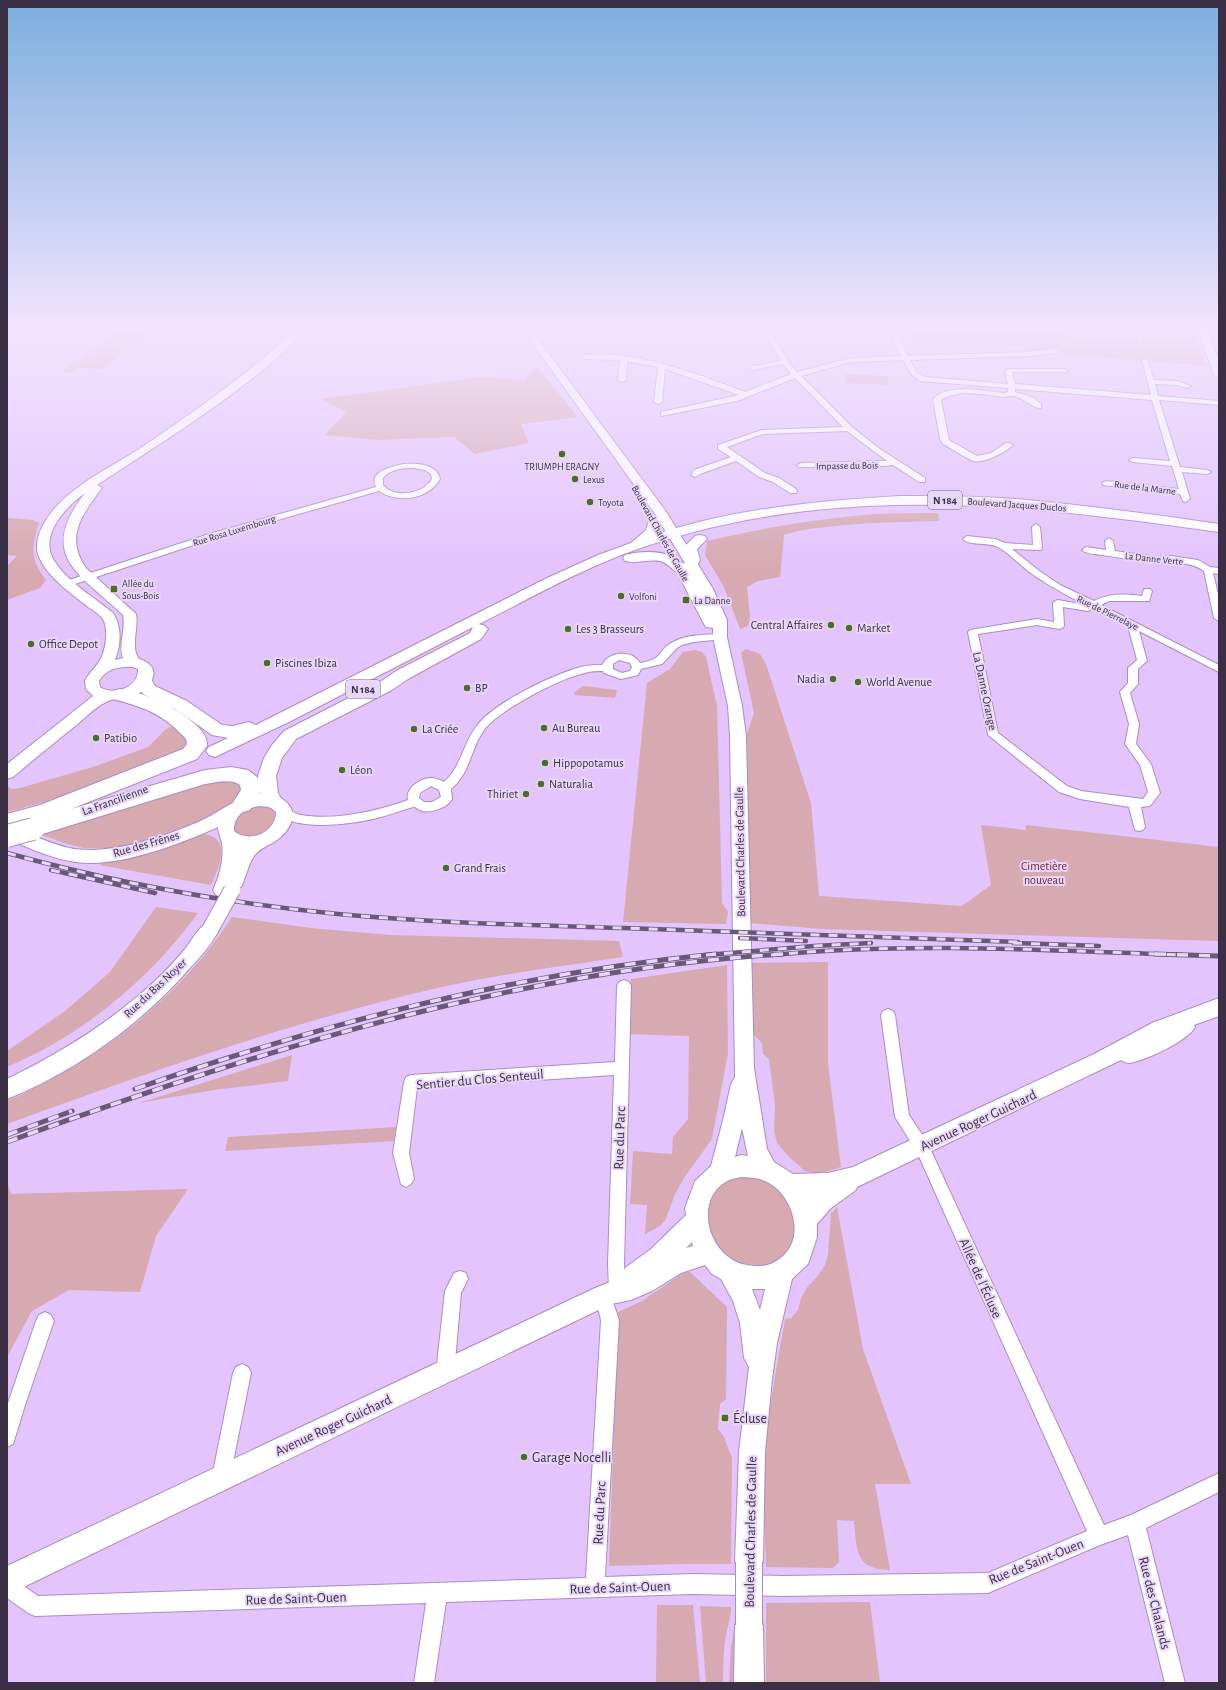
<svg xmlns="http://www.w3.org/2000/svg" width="1226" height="1690" font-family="'Alegreya Sans',sans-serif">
<rect width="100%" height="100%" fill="#e3c4fc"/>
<path fill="#d6aab0" d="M124,330H150L103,369L78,368L70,373L62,372L72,363L81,360L113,334Z
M903,330H1059L1070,338L1091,340L1195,338L1206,366L1065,354L1058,349L1027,352L1023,348L1018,345L988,346L943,344L909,337Z
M536,365L578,417L521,424L529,443L475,454L454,437L378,440L325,435L346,412L321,399L480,377L525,380Z
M846,374L888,376V385L846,383Z
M938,513L939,521C904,522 869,522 835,526C817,528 801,529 784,535L780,577L758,581L747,587L750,617L748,626L740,629L724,587L705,555L707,541C763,528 820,518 878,514C898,513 918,513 938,513Z
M7,518L33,520L39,523C31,547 30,560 46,580L40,588L7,600V566L17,556L7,555Z
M746,649L760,654L766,664L811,803L819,896L962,906L991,885L981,825L1026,830V825L1219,847V941L821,929L750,923L746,737L754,713L741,653Z
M696,650L702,652L706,657L717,706L722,903L728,912L726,924L623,922L647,683L670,669L683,652Z
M583,686L617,690L615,698L575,695L574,693Z
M178,724L187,736V748L77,793L7,812V785L11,789L20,788L96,766L148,747L166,729Z
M230,778L243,785L240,798L215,816L141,842L116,848H84L67,844L42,835L205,782Z
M255,805C265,806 275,806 277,817L266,833L247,838L235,833L232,824L238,813Z
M197,834C233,833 221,864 211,885L99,865L148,851Z
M156,907L198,913C150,979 83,1035 7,1067V1051L65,1011L110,972Z
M232,917L311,928L390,935L619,941L623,957C562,966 501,974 442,987C293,1021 150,1072 7,1124V1101C96,1062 179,999 232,917Z
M828,962V1063L841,1167L825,1172L814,1173L805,1171L789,1157L777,1143L774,1131L775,1105L769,1059L763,1054L762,1043L753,1034L752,963Z
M727,965L728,1053L712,1139L684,1178L675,1194L666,1219L660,1226L645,1234L647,1205L630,1204L633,1151L672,1154L673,1137L688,1119L689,1036L628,1034L631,979Z
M292,1055L288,1081L214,1090L139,1103Z
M396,1127L394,1141L225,1151L228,1137Z
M735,1175L766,1177L792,1198L800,1231L787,1257L761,1270L731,1262L709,1238L705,1208L711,1193Z
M7,1181L11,1194L188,1189L156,1236L140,1292L69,1290L32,1311L7,1357Z
M837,1207L863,1349L911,1484H875L890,1570C854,1569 857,1550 854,1521L837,1520L839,1562L833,1568L766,1567C765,1537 763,1508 764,1478C765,1425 776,1371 785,1319L791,1318L798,1310L801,1298L808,1286L817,1277L825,1265L828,1255L831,1214Z
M686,1271L690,1272L727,1307L726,1399L720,1404L718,1429L724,1437L732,1458L731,1564H685L609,1566L618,1312L642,1301Z
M870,1602L880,1683H766V1603Z
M657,1605H693L700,1683H656Z
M700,1606L731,1607C731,1617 728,1625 726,1635C723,1651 723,1667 723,1683H706Z
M734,1631L737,1632L736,1683H729L731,1646Z"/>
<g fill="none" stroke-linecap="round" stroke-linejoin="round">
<defs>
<path id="street" d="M889,330H895L908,356L1028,352L1056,349L1059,351L1056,353L1028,356L910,360L916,372L925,377L1008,384L1005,371L1008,369H1065L1068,371L1067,372H1012L1015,384L1151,395L1142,360L1147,359L1154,380L1178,381L1191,386L1187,388L1177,385L1155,384L1158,396L1219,401V405L1159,400L1180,467L1207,470L1211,472L1207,474L1182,472L1190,499L1186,502L1183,501L1180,494L1103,485L1102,483L1106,481L1179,489L1172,466L1133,462L1129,460L1133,458L1170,461L1152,400L1015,389V392L1032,397L1041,404V408C1030,409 1022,392 1004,397C985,395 958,388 941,400L949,440L977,456L991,453L1006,443H1009L1013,445C1006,452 983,464 973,461C963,457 953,449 943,444L940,439L933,399C948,383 984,391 1004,393L1008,392V388L920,381L911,374L903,360L851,362L801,376L852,427L880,449L925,478V482H919L893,465L885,466L798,467L797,465L801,463L887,461L847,431L763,434L727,447L765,473L779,478L796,489L797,491L796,493H790L773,482L759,477L736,461L700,474L695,477L691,475L694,470L731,457L718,449V445L762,430L843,427L795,378L737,401L661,416V412L739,395L665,369L662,402L658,404L654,402L658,367L627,361L626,380L622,382L618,380L620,360L584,359L581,357L584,355C597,355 611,354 624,356C666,362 706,377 745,392L791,374L783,364L752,370L749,368L752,366L781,361L765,333L766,332H770L792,367L797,372L851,358L901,356Z
M1135,330H1141L1142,341L1137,340Z
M404,464C417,463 437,464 440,479C429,499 399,504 379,491L215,538L72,585H66L64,583L66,581L209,534L376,487C368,471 393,466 404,464ZM414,468L425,470L431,474L432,479C423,494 395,499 383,485V478C390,469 403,468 414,468Z
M1036,524L1040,527L1042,548L1041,550L1012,549L1038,570L1060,585L1094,601C1110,593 1124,594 1142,596L1144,589H1150L1152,591L1149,601H1109L1101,605L1219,665V672L1139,631L1147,661L1138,669V684L1130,693L1139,724L1136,744L1151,764L1160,793L1150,806L1141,807L1145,827L1143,830L1139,831L1135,830L1129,807L1080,799L1059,792L988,735L968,632L970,630L1037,619L1054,622L1053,603L1055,601L1058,600L1085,605C1067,595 1049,586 1032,574C1021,566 1010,554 998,547C988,542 969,546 963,539L967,536L995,539L1005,543L1033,545L1032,527ZM1063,607L1088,611L1094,609L1128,626L1137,660L1128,668V683L1120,692L1129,724L1125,744L1140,765L1148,792L1143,799L1081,791L1067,786L998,733L978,634L1037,625L1059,629L1062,628L1064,626Z
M1109,538L1113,541L1115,551L1157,557L1171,556L1198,560L1210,567L1219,568V574L1213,573L1219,598V621L1214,618L1204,571C1189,561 1174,563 1157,563C1138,562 1120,557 1102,555C1096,554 1086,554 1082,550L1086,547L1106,550L1105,541Z
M720,634L723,635L725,637L723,639L694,642L682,645L677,648L662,664L641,669L638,675L621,679L604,673L603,671C597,671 591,671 585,673C560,678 499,710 484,730C470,750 471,772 451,789L452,799C447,808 432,813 422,811C419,810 416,807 414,807C411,807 386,816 381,817C360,823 291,834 278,811L280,808L284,807C290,809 294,814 301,815C333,821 378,811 408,800C405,788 421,778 431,778C436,778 440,780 444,782C461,767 463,744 476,727C491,704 554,674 581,667C588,665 595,665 602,665C609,651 632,649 640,663C665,659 657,650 673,642C687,634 705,635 720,634ZM619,660L630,663L632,667L630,671L622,673L613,669V664ZM431,786L439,790L441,797L432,802H424L419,798L420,793Z
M624,980L629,982L631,986L624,1264L625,1290L623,1296L617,1298L611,1296L619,1320L605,1577L693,1574L783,1576L988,1573L1087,1531L917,1152L895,1117L881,1015L883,1011L888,1009L893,1011L895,1015L909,1115L927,1142L1104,1525L1131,1515L1219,1473V1492L1146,1528L1185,1683H1165L1128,1535L1100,1545L988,1593L783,1596L693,1594L446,1602L434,1683H414L426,1603L35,1616L28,1613L7,1598V1576L14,1579L38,1596L586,1578L601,1320L595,1296L597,1290L603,1288L609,1290L608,1264L614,1075L417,1088L409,1153L414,1179L411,1184L406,1187L401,1184L393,1153L404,1082L406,1077L411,1075L615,1062L617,986L619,982Z
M460,1271L466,1273L468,1279L461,1293L454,1373L451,1379L445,1382L439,1379L436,1373L445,1291L454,1273Z
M45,1312L51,1315L54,1321L26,1402L13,1444L7,1447V1406L36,1321L39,1315Z
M242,1364L248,1367L251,1373L230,1477L228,1484L221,1486L214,1484L212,1477L233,1373L236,1367Z"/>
<path id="secondary" d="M295,330H305C292,346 274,361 258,374C207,415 152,449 97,485L102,488C83,514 64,536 86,568L136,614C139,627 130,648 139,659C154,663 158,674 148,686C135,701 120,695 106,702C94,708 84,719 74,727C54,743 33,760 13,777L7,779V764L93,696L86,689L85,681C89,672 98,666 102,656C106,646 108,631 104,621C101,615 93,610 88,607C71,593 48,578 39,557C32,541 44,520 55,508C78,482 111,467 139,449C194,412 247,375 295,330ZM85,493C36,556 80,574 123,615C126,630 118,644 123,658L115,660C121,645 122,627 113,613C94,597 69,583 55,562C37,536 66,507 85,493ZM133,667L138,669C139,688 113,696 100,687L99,681C106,669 120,666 133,667Z
M523,330H531L665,510L713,589L727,620V637L742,706L746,736L754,1068L767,1149L774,1162L793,1174L828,1173L853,1167L1094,1054L1152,1023L1219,998V1016L1194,1025L1195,1027C1188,1041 1146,1060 1130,1063C1127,1063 1124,1062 1121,1060L857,1187L856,1190L831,1208L817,1224V1237L808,1264L792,1279L777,1343L772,1379L765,1452L763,1562L759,1572L749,1576L739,1572L735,1562L739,1452L749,1367L744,1358L740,1323L733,1301L721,1279L712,1274L705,1265L681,1273L652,1291L631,1300L611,1304L7,1595V1566L595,1288L622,1277L625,1268L651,1249L686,1215L685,1208L695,1181L711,1166L723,1120L731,1084L735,1077L730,736L728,706L713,637V628L706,627L704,624L675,568L676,565H686L655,514ZM742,1128L748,1156L741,1155L735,1157ZM741,1177C748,1178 756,1177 762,1180C790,1189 806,1232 785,1254C776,1263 767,1267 755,1266C745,1265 738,1264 730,1258C706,1242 698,1200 724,1183C728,1180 736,1178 741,1177ZM692,1242L693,1246L686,1248ZM752,1289H765L760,1310Z
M1198,330H1207L1219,362V378L1214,375Z
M256,794C268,793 280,795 288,804C299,816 288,832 277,840C269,846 261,847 254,856C248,865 246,877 241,887L235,889L232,888L228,895L222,897L216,895L213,890C220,875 224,859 222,843C221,837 218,833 218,827C180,844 118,868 76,862C52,859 30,848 7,839V827H9C29,833 48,843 69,848C109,856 160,838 196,823C217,814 234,799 256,794ZM260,806L270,807L276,812C276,832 250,844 234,831C234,815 245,808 260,806Z
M211,921L217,923L220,928C213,943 200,957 189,969C141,1024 75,1072 7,1099V1079C54,1056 98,1030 138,996C155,982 171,966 185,949C193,939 199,925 211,921Z
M749,1611L759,1615L763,1625L764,1683H734L735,1625L739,1615Z"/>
<path id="primary" d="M900,496C939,496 977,496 1016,499C1084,505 1151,514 1219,524V532C1018,503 820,481 624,554C574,573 527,600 479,624L485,626L488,629L481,639L408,679L392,690L296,739L282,758L276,776L278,793L283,802L280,807L274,809L268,807L260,794L258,785V776L264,758L272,745L284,731L380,682L396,671L470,633L473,627L289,722L215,757L209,755L206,751L209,747L228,738L212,735L175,709L143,694L136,681L138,677L144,676L150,677L155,686L187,701L222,725L233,726L249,722L256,725L547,578L598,555L631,543L646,530L650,517H660L662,520L657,534C736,508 818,501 900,496Z
M700,535L705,536L707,539L697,549L700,560L696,568L689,569L691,572L689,575C676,578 672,564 660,561C648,559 636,564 625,561L623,558L625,555C645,550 668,550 684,564L686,560L683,548L695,536Z"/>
<path id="highway" d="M120,689C149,694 174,705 196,725C201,730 208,737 207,746L197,759L71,809L205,770L231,767L248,770L257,777L260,782L261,790L250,810L243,812L236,810L232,804L241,790L240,785C231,778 216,783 205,784L36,836L28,834L25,828L27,824L7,830V814L40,805L183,749L187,744C187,738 182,735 178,731C159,712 139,706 113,699L110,695L113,691Z"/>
</defs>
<use href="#street" stroke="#aa8dc2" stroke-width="2"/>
<use href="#secondary" stroke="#aa8dc2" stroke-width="2"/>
<use href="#primary" stroke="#aa8dc2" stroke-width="2"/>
<use href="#highway" stroke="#aa8dc2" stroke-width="2"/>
<use href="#street" fill="#fff" fill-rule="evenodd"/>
<use href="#secondary" fill="#fff" fill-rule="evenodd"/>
<use href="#primary" fill="#fff" fill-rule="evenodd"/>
<use href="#highway" fill="#fff" fill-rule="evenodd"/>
<defs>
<path id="rail-far1" d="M7,853C116,883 226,903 338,914C434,923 529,925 624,928C756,933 887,937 1018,942
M51,870L155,893
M740,938L806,941
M1013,943L1099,946
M706,955L814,946L871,943
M771,955C908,942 1045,950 1182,955"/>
<path id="rail" d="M1155,954L1219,956
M135,1089C323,1023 517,973 716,954
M7,1135L72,1111
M7,1142C260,1050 513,971 783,954"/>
</defs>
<use href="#rail-far1" stroke="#695878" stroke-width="4.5"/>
<use href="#rail" stroke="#695878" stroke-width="5"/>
<use href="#rail-far1" stroke="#e9d7f9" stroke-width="3" stroke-dasharray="9" stroke-linecap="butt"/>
<use href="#rail" stroke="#e9d7f9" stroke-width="3.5" stroke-dasharray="11" stroke-linecap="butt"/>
<defs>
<path id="secondary-bridge-far1" d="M211,928L232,890"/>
<path id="secondary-bridge" d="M749,1562V1625"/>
<path id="highway-bridge" d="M7,836L33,829"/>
</defs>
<use href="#secondary-bridge-far1" stroke="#aa8dc2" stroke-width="18" stroke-linecap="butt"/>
<use href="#secondary-bridge" stroke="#aa8dc2" stroke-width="28" stroke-linecap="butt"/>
<use href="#highway-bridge" stroke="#aa8dc2" stroke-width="24" stroke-linecap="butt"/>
<use href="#secondary-bridge-far1" stroke="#fff" stroke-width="16"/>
<use href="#secondary-bridge" stroke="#fff" stroke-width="26"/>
<use href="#highway-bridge" stroke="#fff" stroke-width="22"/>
</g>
<linearGradient id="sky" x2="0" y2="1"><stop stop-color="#7baedf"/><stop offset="0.58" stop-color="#f2e4fe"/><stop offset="1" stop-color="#f2e4fe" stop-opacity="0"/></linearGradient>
<rect width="1226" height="566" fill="url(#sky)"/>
<g fill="#4d6d23" stroke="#e9d7f9" stroke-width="1.5">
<circle cx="562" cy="454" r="4"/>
<circle cx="575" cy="479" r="4"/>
<circle cx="590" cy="502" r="4"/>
<rect x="110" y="585" width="8" height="8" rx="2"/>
<circle cx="621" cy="596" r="4"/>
<rect x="682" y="596" width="8" height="8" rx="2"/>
<circle cx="831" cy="625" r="4"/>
<circle cx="849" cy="628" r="4"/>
<circle cx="568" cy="629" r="4"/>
<circle cx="31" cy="644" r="4"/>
<circle cx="267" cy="663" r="4"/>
<circle cx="833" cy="679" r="4"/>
<circle cx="858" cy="682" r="4"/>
<circle cx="467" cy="688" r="4"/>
<circle cx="544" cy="728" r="4"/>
<circle cx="414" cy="729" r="4"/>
<circle cx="96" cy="738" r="4"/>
<circle cx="545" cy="763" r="4"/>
<circle cx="342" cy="770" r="4"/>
<circle cx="541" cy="784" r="4"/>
<circle cx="526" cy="794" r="4"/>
<circle cx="446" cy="868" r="4"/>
<rect x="721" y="1414" width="8" height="8" rx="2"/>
<circle cx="524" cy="1457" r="4"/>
</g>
<g text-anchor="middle" stroke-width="4" stroke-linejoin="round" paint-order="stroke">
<g font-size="10" fill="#3b2f45" stroke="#e9d7f9">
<text transform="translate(847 465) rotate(-1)" y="4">Impasse du Bois</text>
<text transform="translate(1145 487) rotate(7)" y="4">Rue de la Marne</text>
<text transform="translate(1017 504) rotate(4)" y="4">Boulevard Jacques Duclos</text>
<text transform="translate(234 530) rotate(-17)" y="4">Rue Rosa Luxembourg</text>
<text transform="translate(661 533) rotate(61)" y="4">Boulevard Charles de Gaulle</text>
<text transform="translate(1154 558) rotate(6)" y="4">La Danne Verte</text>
<text transform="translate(1108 612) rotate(26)" y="4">Rue de Pierrelaye</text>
</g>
<g font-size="10" fill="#3b2f45" stroke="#e9d7f9" text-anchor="start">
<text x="562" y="470" text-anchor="middle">TRIUMPH ERAGNY</text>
<text x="583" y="483">Lexus</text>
<text x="598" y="506">Toyota</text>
<text x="122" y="587">Allée du<tspan x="122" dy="12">Sous-Bois</tspan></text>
<text x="629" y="600">Volfoni</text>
<text x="694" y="604">La Danne</text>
</g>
<g fill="#e9d7f9" stroke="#6f617b" stroke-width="1">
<rect x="928" y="491" width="34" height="18" rx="3"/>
<rect x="346" y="680" width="34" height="18" rx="3"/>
</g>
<g font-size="11" font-weight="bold" fill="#3b2f45">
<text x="945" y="504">N 184</text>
<text x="363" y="693">N 184</text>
</g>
<g font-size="12" fill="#3b2f45" stroke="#e9d7f9" text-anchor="start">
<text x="823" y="629" text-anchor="end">Central Affaires</text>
<text x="857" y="632">Market</text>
<text x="576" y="633">Les 3 Brasseurs</text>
<text x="39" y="648">Office Depot</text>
<text x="275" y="667">Piscines Ibiza</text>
<text x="825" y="683" text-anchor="end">Nadia</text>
<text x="866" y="686">World Avenue</text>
<text x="475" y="692">BP</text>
<text x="552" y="732">Au Bureau</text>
<text x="422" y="733">La Criée</text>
<text x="104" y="742">Patibio</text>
<text x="553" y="767">Hippopotamus</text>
<text x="350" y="774">Léon</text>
<text x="549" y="788">Naturalia</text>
<text x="518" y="798" text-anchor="end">Thiriet</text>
<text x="454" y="872">Grand Frais</text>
</g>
<g font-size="12" fill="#3b2f45" stroke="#e9d7f9">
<text transform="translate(985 691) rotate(78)" y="4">La Danne Orange</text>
<text transform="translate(115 800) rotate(-20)" y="4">La Francilienne</text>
<text transform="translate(146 844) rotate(-16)" y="4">Rue des Frênes</text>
<text transform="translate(740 852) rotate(-91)" y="4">Boulevard Charles de Gaulle</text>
<text transform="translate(155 988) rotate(-43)" y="4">Rue du Bas Noyer</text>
</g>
<g font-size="12" fill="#732336" stroke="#e9d7f9">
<text x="1044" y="870">Cimetière<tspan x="1044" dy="14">nouveau</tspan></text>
</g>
<g font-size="14" fill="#3b2f45" stroke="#e9d7f9">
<text transform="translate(480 1079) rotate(-5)" y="5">Sentier du Clos Senteuil</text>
<text transform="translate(978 1120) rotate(-25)" y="5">Avenue Roger Guichard</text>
<text transform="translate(619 1138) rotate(-88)" y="5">Rue du Parc</text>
<text transform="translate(981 1278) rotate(66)" y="5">Allée de l'Écluse</text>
<text transform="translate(333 1425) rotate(-25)" y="5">Avenue Roger Guichard</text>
<text transform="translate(599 1513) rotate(-87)" y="5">Rue du Parc</text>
<text transform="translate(750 1532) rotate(-89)" y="5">Boulevard Charles de Gaulle</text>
<text transform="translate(1036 1561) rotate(-22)" y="5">Rue de Saint-Ouen</text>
<text transform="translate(620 1587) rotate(-2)" y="5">Rue de Saint-Ouen</text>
<text transform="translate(296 1598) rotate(-2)" y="5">Rue de Saint-Ouen</text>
<text transform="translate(1155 1603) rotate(76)" y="5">Rue des Chalands</text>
</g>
<g font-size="14" fill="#3b2f45" stroke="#e9d7f9" text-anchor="start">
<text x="733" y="1423">Écluse</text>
<text x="532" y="1462">Garage Nocelli</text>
</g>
</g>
<rect width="1226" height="1690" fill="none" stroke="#3b2f45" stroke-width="16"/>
</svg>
